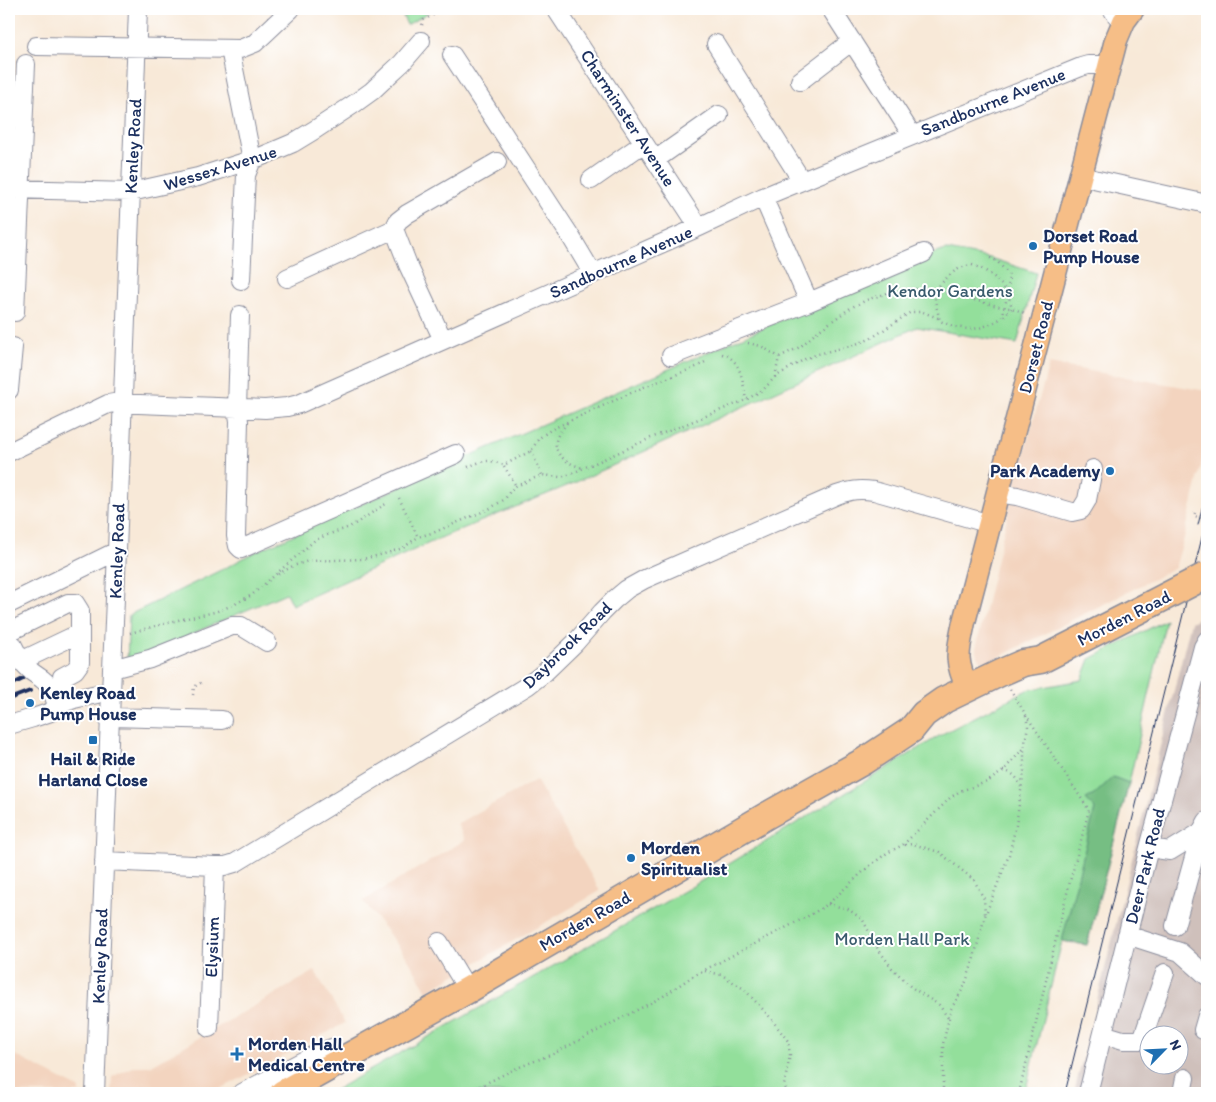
<svg xmlns="http://www.w3.org/2000/svg" width="1216" height="1102" font-family="Itim,sans-serif">
<rect width="100%" height="100%" fill="#fff"/>
<filter id="ink" filterUnits="userSpaceOnUse"><feTurbulence type="fractalNoise" baseFrequency=".02" numOctaves="2"/><feDisplacementMap in="SourceGraphic" scale="10" xChannelSelector="R" yChannelSelector="G"/><feConvolveMatrix kernelMatrix="1 2 1 2 8 2 1 2 1" color-interpolation-filters="sRGB"/></filter>
<filter id="wash" filterUnits="userSpaceOnUse"><feTurbulence type="fractalNoise" baseFrequency=".0096" numOctaves="4" result="noise"/><feDisplacementMap in="SourceGraphic" scale="20" xChannelSelector="R" yChannelSelector="G"/><feGaussianBlur stdDeviation="1.12" result="paint"/><feColorMatrix in="noise" values="0 0 0 0 0 0 0 0 0 0 0 0 0 0 0 0 0 1.4 0 .05"/><feComposite in="paint" operator="in"/></filter>
<g filter="url(#wash)">
<rect width="100%" height="100%" fill="#f8e9d8"/>
<path fill="#f3d4bf" d="M1049,364L1207,391V441L1184,538L1175,568L991,661L985,662L980,660L977,655L976,648L1011,500Z
M536,780L600,891L427,991L406,956L363,901L465,840L457,824Z
M315,971L345,1023L213,1093H111L112,1077L135,1066H150Z
M9,1052L80,1089L79,1093H9Z"/>
<path fill="#cfc0bb" fill-rule="evenodd" d="M1207,613V1093H1074L1191,622ZM1148,1034H1178V1064H1148Z"/>
<path fill="#93df9b" stroke="#57877c" d="M400,9H434L407,25Z
M947,250L990,258L1036,273L1017,344L917,327L701,426L574,483L445,536L292,605L286,593L127,662L129,615L229,566L251,554L442,468L935,253Z
M1166,620L1129,783L1087,945L1062,941L1025,1093H330L611,933L693,886L944,733L1027,690L1082,680L1090,659Z"/>
<path fill="#76be83" stroke="#487670" d="M1113,777L1129,783L1087,945L1062,941L1095,809L1086,799L1094,795Z"/>
</g>
<g filter="url(#ink)">
<g fill="none" stroke-linecap="round" stroke-linejoin="round">
<defs>
<path id="minor" d="M556,9L699,227
M831,9L912,135
M1112,9L1116,15L1124,21
M716,44L802,181
M36,46L240,49L255,43L291,9
M230,49L252,160L246,175L241,280
M452,55L571,237L593,274
M800,81L852,41
M655,160L719,115
M1080,176L1207,204
M591,180L644,143
M9,189L131,192L198,177L260,157L293,143L316,129L354,104L372,91L390,74L402,63L421,41
M763,197L809,302
M287,278L394,229
M15,312L26,64
M240,315L237,408L239,421L236,536L238,546L241,549L456,454
M443,340L408,265L394,229L398,221L407,214L497,162
M671,356L809,302L924,253
M9,390L13,347
M9,452L108,404L114,403L265,409L287,407L299,404L699,227L763,197L802,181L1081,67L1088,65H1109
M998,493L1017,496L1072,512L1081,510L1087,500L1093,469
M9,604L117,551
M9,632L68,603H75L80,611V663L75,670L62,677L64,703
M9,638L21,661L32,672L42,679L50,686L57,705
M21,661L80,633
M112,669L150,659L232,626H241L267,642
M110,717L222,720
M9,725L33,718L51,712L57,705L74,699L111,691
M1149,848L1170,851L1201,832L1207,821
M104,861L215,866H225L235,863L527,686L544,673L575,643L602,612L615,599L627,589L645,579L837,495C851,490 859,489 874,491L990,524
M1175,926L1201,832
M1127,935L1180,952L1207,976
M439,942L468,990
M209,1028L215,866
M1203,1030L1207,1016
M1103,1034L1123,1040H1142L1165,973
M95,1093L110,717L117,551L138,9
M242,1093L318,1053L332,1048L341,1060
M1088,1093L1149,848L1203,647L1207,640
M1182,1093L1185,1078"/>
<path id="major" d="M968,689C954,659 958,652 964,622L1116,40L1124,21L1133,9"/>
<path id="highway" d="M283,1093L468,990L766,816L864,761L911,730L924,714L944,700L1000,673L1023,663L1041,660L1151,604"/>
</defs>
<use href="#minor" stroke="#8a8c9b" stroke-width="20"/>
<use href="#major" stroke="#8a8c9b" stroke-width="25"/>
<use href="#highway" stroke="#8a8c9b" stroke-width="29"/>
<path stroke="#8a8c9b" stroke-width="2.5" stroke-dasharray="1 4" stroke-linecap="butt" d="M422,25L424,20L444,9
M990,258L997,261L1009,275L1008,293L1012,308L1003,317
M972,265C990,271 997,279 1008,293L1002,318C977,332 967,332 940,321L935,301V290C947,278 954,267 972,265Z
M748,343L761,346L779,357L800,347L818,331L852,307L869,299L891,292L914,289L935,290L1005,308H1012L1027,314
M722,354C742,359 743,384 746,400
M775,377L779,357
M567,423C563,429 557,434 556,441C554,457 570,464 583,468
M531,451L542,475
M504,466L516,486
M468,467C483,460 488,459 504,465L531,451L539,438L552,429L644,387L696,367L707,361
M399,498L418,537
M1195,513L1194,516L1207,519
M278,574L293,566L308,561L363,559L384,554L403,548L418,537L435,532L489,509L505,499L510,491L516,486L542,475L560,477L568,475L651,438L746,400L764,389L775,377L805,359L818,354L853,345L870,339L911,312H923L938,318
M130,633L178,620L215,612L233,605L252,595L314,541C325,535 336,532 347,528C362,521 374,510 388,503
M1010,689L1026,715L1089,810L1068,889L1019,1093
M193,695L194,687L204,681
M1003,771H1005C1015,774 1017,778 1021,787
M905,845L913,844L939,852L974,880L984,899L985,914
M828,904L848,909L863,920L876,946L892,968L911,987L939,1005L948,1018
M705,971L722,975L744,989L769,1016L788,1041L790,1055L784,1086L787,1093
M466,1093L517,1068L555,1053L662,997L693,976L812,914L828,904L867,868L887,853L903,845L950,798L960,791L987,782L1002,772L1024,748
M943,1093V1044L951,1009L964,987L972,965L985,916L1009,855L1016,825L1024,771V748L1028,726L1026,716"/>
<use href="#minor" stroke="#fff" stroke-width="18"/>
<use href="#major" stroke="#f6be87" stroke-width="22"/>
<use href="#highway" stroke="#f6be87" stroke-width="26"/>
<path stroke="#1b2f5e" stroke-width="1" d="M1198,525L1207,488
M1065,1093L1207,517"/>
<path stroke="#1b2f5e" stroke-width="4" d="M9,686L23,679
M9,699L30,691"/>
<defs>
<path id="highway-bridge" d="M1151,604L1207,575"/>
</defs>
<use href="#highway-bridge" stroke="#8a8c9b" stroke-width="29" stroke-linecap="butt"/>
<use href="#highway-bridge" stroke="#f6be87" stroke-width="26"/>
</g>
</g>
<g fill="#1f6fb2" stroke="#fff" stroke-width="2">
<circle cx="1033" cy="246" r="5"/>
<circle cx="1110" cy="471" r="5"/>
<circle cx="30" cy="703" r="5"/>
<rect x="88" y="735" width="10" height="10" rx="2.5"/>
<circle cx="631" cy="858" r="5"/>
<path d="M234.5 1046.5h5v5h5v5h-5v5h-5v-5h-5v-5h5z"/>
</g>
<g text-anchor="middle" stroke-width="4" stroke-linejoin="round" paint-order="stroke">
<g font-size="18" fill="#1b2f5e" stroke="#fff">
<text transform="translate(993 102) rotate(-22)" y="6">Sandbourne Avenue</text>
<text transform="translate(628 118) rotate(57)" y="6">Charminster Avenue</text>
<text transform="translate(133 146) rotate(-87)" y="6">Kenley Road</text>
<text transform="translate(220 168) rotate(-17)" y="6">Wessex Avenue</text>
<text transform="translate(621 262) rotate(-24)" y="6">Sandbourne Avenue</text>
<text transform="translate(1036 347) rotate(-76)" y="6">Dorset Road</text>
<text transform="translate(117 551) rotate(-88)" y="6">Kenley Road</text>
<text transform="translate(1124 618) rotate(-27)" y="6">Morden Road</text>
<text transform="translate(567 645) rotate(-44)" y="6">Daybrook Road</text>
<text transform="translate(1145 866) rotate(-76)" y="6">Deer Park Road</text>
<text transform="translate(585 921) rotate(-30)" y="6">Morden Road</text>
<text transform="translate(212 947) rotate(-88)" y="6">Elysium</text>
<text transform="translate(100 956) rotate(-88)" y="6">Kenley Road</text>
</g>
<g font-size="18" font-weight="bold" fill="#1b2f5e" stroke="#fff" text-anchor="start">
<text x="1043" y="242">Dorset Road<tspan x="1043" dy="21">Pump House</tspan></text>
<text x="1100" y="477" text-anchor="end">Park Academy</text>
<text x="40" y="699">Kenley Road<tspan x="40" dy="21">Pump House</tspan></text>
<text x="93" y="765" text-anchor="middle">Hail &amp; Ride<tspan x="93" dy="21">Harland Close</tspan></text>
<text x="641" y="854">Morden<tspan x="641" dy="21">Spiritualist</tspan></text>
<text x="248" y="1050">Morden Hall<tspan x="248" dy="21">Medical Centre</tspan></text>
</g>
<g font-size="18" fill="#395b6d" stroke="#fff">
<text x="950" y="297">Kendor Gardens</text>
<text x="902" y="945">Morden Hall Park</text>
</g>
</g>
<rect width="1216" height="1102" fill="none" stroke="#fff" stroke-width="30"/>
<g transform="translate(1164 1050) rotate(66)"><circle r="24" fill="#ffffff" stroke="#a4acbf"/>
<path d="M0-4L9 19L0 12L-9 19Z" fill="#1f6fb2"/>
<text y="-8" font-size="14" font-weight="bold" text-anchor="middle" fill="#1b2f5e">N</text>
</g>
</svg>
